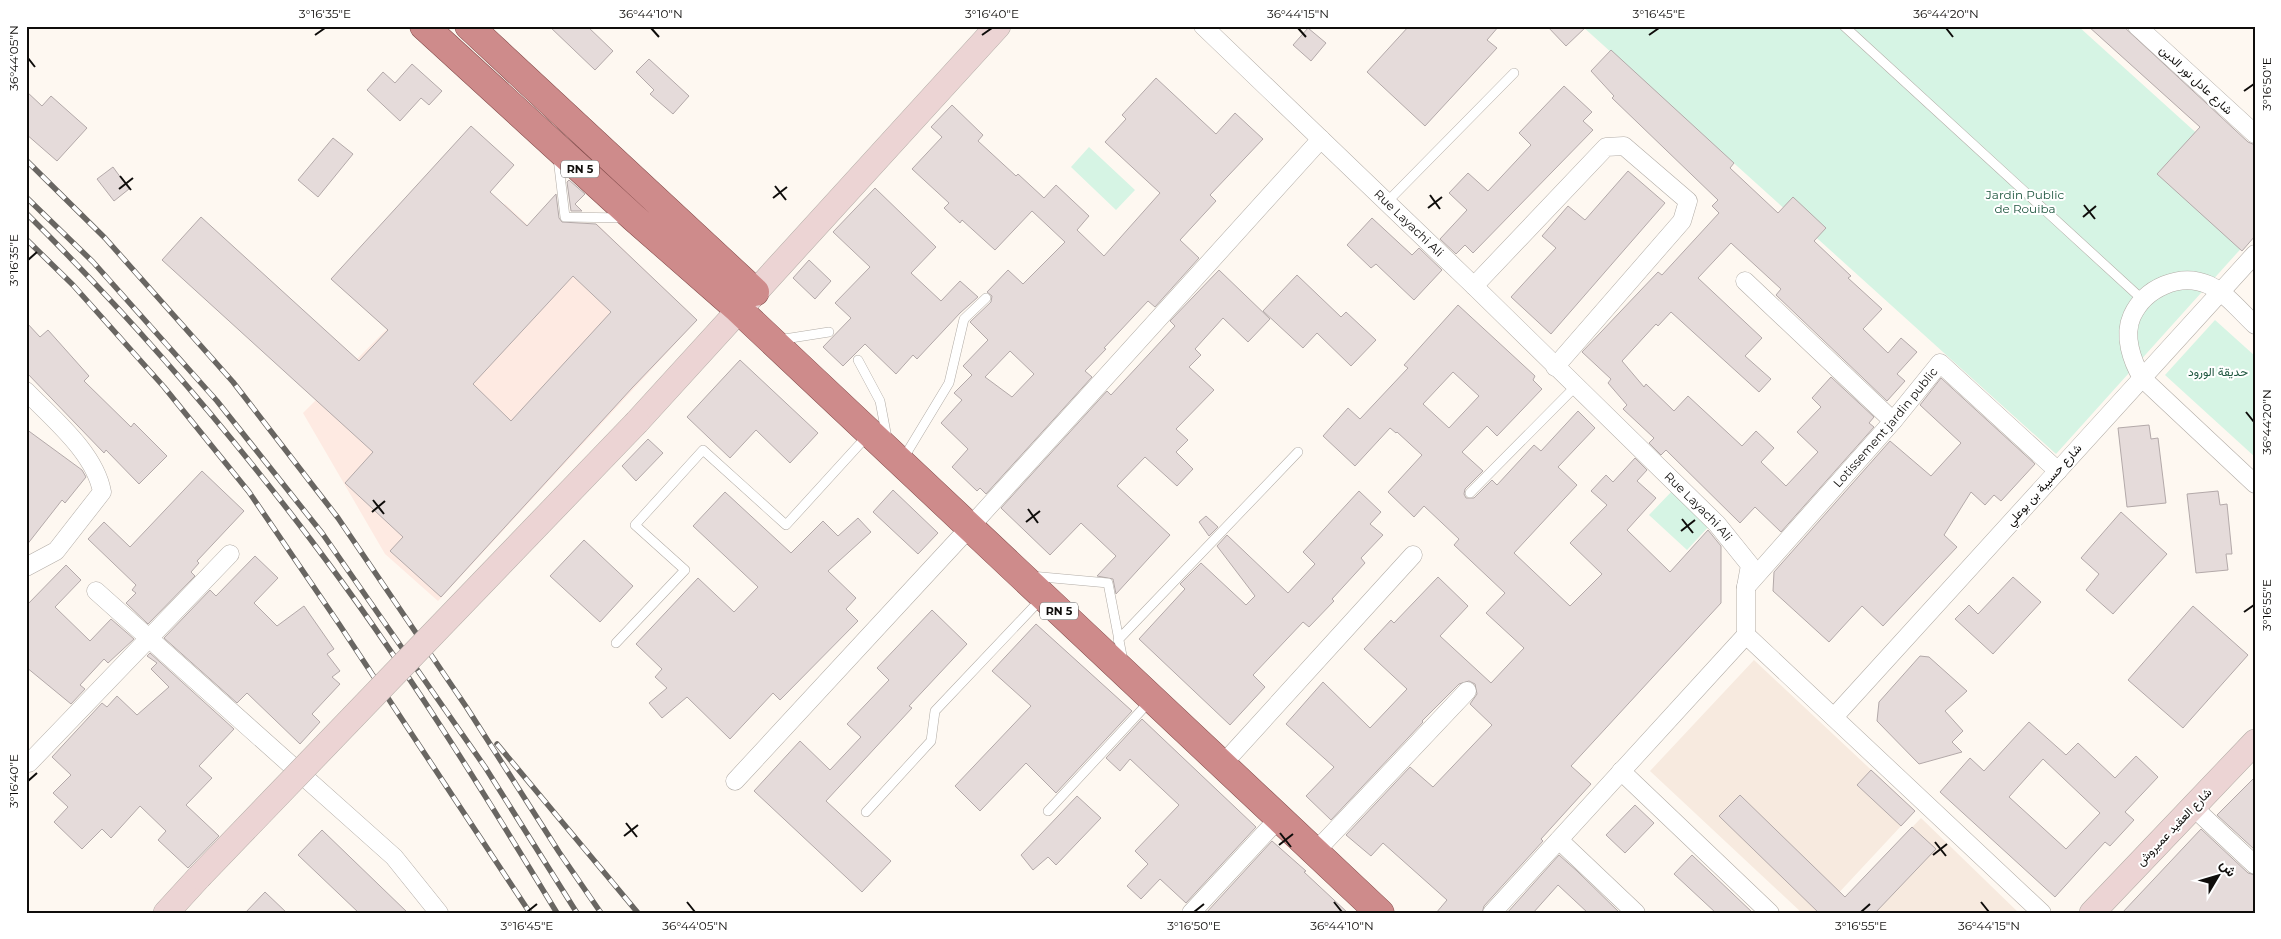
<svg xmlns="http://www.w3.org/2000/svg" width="2281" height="939" font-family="Montserrat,Vazirmatn,sans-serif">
<rect width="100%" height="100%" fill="#fef8f1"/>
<path fill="#feeae2" d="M505,204L565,260L597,224L697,320L438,601L385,554L303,413L402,314Z"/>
<path fill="#f7eadf" d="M1754,660L1915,811L1820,913H1802L1650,771Z
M1921,818L2019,913H1830Z"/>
<path fill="#d6f4e4" d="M1582,26H2078L2255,186V233L2056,454Z
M1089,147L1135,190L1116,210L1071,167Z
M2215,320L2255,356V457L2165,375Z
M1674,489L1711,524L1687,550L1649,515Z"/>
<path fill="#e5dbda" stroke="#b3a9a9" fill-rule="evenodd" d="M549,26H587L613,51L595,70Z
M1409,26H1499L1487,40L1497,48L1425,126L1367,72Z
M1547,26H1587L1566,46Z
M2088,26H2123L2248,142L2255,145V236L2242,251L2157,174L2200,127Z
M1308,28L1326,43L1311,61L1293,45Z
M1611,50L1734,163L1730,168L1778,213L1793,197L1826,228L1814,241L1851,276L1848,278L1882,309L1863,329L1888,353L1901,338L1917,352L1897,374L1905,381L1887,401L1776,295L1781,289L1731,243L1698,278L1762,338L1745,356L1771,379L1759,392L1671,312L1658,326L1656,324L1622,361L1644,387L1646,384L1674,411L1688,396L1742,446L1756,431L1774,448L1761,462L1786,486L1818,452L1797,432L1821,407L1812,398L1831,377L1874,417L1869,423L1874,427L1781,532L1755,507L1740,523L1666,450L1661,455L1649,443L1654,438L1623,409L1627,405L1608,383L1611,379L1582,352L1658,272L1662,275L1719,213L1712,206L1718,200L1612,98L1614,96L1591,71Z
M649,59L689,96L673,114L650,94L654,90L636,72Z
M412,64L442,91L429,105L421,98L400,121L367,90L383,72L395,83Z
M1156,78L1216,134L1235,113L1263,139L1210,195L1216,201L1180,240L1199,258L1155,307L1148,301L1104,348L1106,349L1085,371L1092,377L986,494L980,488L977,491L952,467L968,449L941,423L962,400L954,393L972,375L963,366L988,340L970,322L991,302L992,296L987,292L1008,270L1023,284L1065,242L1032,211L995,250L962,220L960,223L944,208L949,203L912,169L942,137L931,127L952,105L983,135L978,141L1016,176L1018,174L1044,198L1056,185L1089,216L1077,230L1104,256L1160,193L1105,142L1126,119L1122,115ZM1010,351L1034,374L1012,397L985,377Z
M1564,86L1592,112L1583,121L1593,130L1473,253L1465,245L1456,254L1440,239L1467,210L1449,193L1468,173L1488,191L1531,145L1519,133Z
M26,91L42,106L51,96L87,128L57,161L26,134Z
M471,126L514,165L490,192L527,226L556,194L559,218L562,222L596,224L697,320L632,388L441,597L390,551L403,537L345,483L373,452L162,260L201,217L359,361L388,330L331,279ZM573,276L611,312L511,421L473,384Z
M333,138L353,154L318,197L298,180Z
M113,167L129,189L114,201L97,179Z
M1628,171L1665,203L1551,334L1511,297L1556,248L1542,236L1568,206L1585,220Z
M569,180L585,194L575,204L582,211H571L567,182Z
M875,188L936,247L911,273L941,301L960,281L978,297L960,313L917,359L913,355L896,374L865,344L843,366L823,347L851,318L835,303L870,267L833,232Z
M1372,218L1412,255L1419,248L1442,270L1414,300L1376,264L1371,268L1347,245Z
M809,260L831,281L815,299L793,278Z
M1219,270L1270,319L1248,342L1223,318L1195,349L1201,355L1189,367L1214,390L1176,429L1188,440L1176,452L1193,469L1177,486L1145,457L1117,486L1170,535L1116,594L1113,579L1097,576L1116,556L1081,523L1050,555L1001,508L1107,391L1111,395L1137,367L1175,326L1170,321Z
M1297,275L1341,317L1346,312L1376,340L1351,366L1317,333L1303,348L1263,311Z
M1458,305L1535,376L1533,380L1542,389L1497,436L1487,426L1462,452L1483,471L1465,489L1464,494L1466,498H1474L1492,480L1497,485L1534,445L1541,451L1578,411L1595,428L1558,467L1577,485L1514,553L1570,606L1602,574L1570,543L1607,505L1591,491L1606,475L1613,482L1635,458L1647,470L1637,481L1656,498L1627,530L1670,572L1708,530L1721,546V603L1571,766L1591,784L1541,839L1543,841L1484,906L1482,913H1436L1447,900L1383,843L1371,856L1346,835L1410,767L1433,787L1492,725L1470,704L1477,694L1475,684L1469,681L1459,684L1422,721L1423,722L1331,820L1306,796L1334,767L1286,724L1323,682L1370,728L1407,689L1364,649L1391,620L1394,623L1438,577L1468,606L1440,636L1491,683L1524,648L1486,613L1505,593L1454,545L1459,539L1424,506L1414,517L1388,492L1422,455L1397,432L1396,433L1390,428L1355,466L1323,436L1348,408L1360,419L1408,368L1404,365ZM1453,372L1479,396L1449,428L1423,404Z
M26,322L40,337L48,330L89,376L84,381L131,427L134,423L167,456L139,484L106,450L104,453L26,372Z
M740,360L818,433L790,463L756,430L730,458L687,417Z
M1941,378L2035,464L2001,501L1994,495L1985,505L1971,492L1944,535L1957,547L1883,626L1862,606L1829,642L1773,591L1774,572L1890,441L1931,476L1961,443L1920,405Z
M2149,425L2151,439L2158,438L2166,503L2127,507L2118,428Z
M26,429L82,470L86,477L65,503L62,500L26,546Z
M648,439L663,453L636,481L622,466Z
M202,471L244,511L197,561L199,563L191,572L195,576L148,624L126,603L136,593L132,590L136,585L88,539L104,522L130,547Z
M893,490L938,533L918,554L873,512Z
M1359,491L1381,512L1370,524L1383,535L1361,558L1365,563L1332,599L1334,601L1309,627L1303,622L1253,675L1265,687L1230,725L1139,639L1185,589L1180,584L1201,563L1246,605L1255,596L1217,546L1227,535L1288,593L1315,564L1303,552Z
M2218,491L2220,505L2227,504L2232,554H2226L2228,570L2196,573L2187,494Z
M725,492L791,553L823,521L838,536L858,518L871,532L828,571L856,598L846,609L858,621L780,700L773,693L730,739L687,697L662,718L649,703L667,688L655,677L662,669L636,644L698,578L734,612L758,587L693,526Z
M2121,512L2167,554L2113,614L2086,590L2099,574L2081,558Z
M1206,516L1218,527L1209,536L1199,522Z
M584,540L633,586L600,622L550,576Z
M255,556L278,578L254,603L277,626L304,606L334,649L327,654L340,671L332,677L340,684L312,714L320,722L300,744L247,693L237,703L164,638L210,590L216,596Z
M66,565L81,580L55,607L90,641L111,619L134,639L108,663L104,659L80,685L85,689L71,704L26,667V606Z
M2013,577L2041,602L1993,654L1955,619L1969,605L1978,614Z
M2193,606L2248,655L2183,728L2128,680Z
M932,610L967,644L909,706L912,708L826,801L891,861L862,892L754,791L800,741L830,770L861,737L847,724L889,680L877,668Z
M1036,624L1132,711L1056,793L1026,763L980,811L955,786L1031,706L992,671Z
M150,653L234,729L199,766L212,778L186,805L219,836L188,868L158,840L166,831L140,806L111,838L102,829L82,849L54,822L68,807L53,793L71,775L52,757L102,703L107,707L117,696L137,715L169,687L151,669L157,663L147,656Z
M1920,656L1929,657L1967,691L1945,711L1963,731L1952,742L1962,752L1919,764L1877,721L1879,702Z
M1142,719L1256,827L1186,903L1160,879L1141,899L1127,886L1148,864L1135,851L1179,805L1130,759L1120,771L1106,758Z
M2029,722L2066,755L2078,743L2115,778L2136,756L2158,777L2125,812L2134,820L2110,846L2105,842L2055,897L1940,792L1970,758L1984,771ZM2043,759L2100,813L2066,849L2009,797Z
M1871,770L1915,811L1901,826L1857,785Z
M2255,777V850L2217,815Z
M1740,795L1845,897L1912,827L1936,849L1875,913H1819L1719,816Z
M1077,796L1101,818L1056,865L1048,857L1033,870L1021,855Z
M1635,805L1654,823L1625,853L1606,835Z
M2201,829L2248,873L2255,875V913H2122Z
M322,830L408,913H359L298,855Z
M1272,841L1306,871L1304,872L1348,913H1206Z
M1559,855L1577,871L1620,913H1588L1558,885L1533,913H1507Z
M1692,855L1753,913H1716L1674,874Z
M265,892L287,913H245Z"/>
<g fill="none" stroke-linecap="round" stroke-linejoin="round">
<defs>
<path id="service" d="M1844,26L2144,301
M558,158L565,217L625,218
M1387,202L1514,73
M778,340L829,332
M858,360L880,401L887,438
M903,459L949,383L964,319L986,298
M1470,493L1575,387
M1031,576L1108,583L1123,661
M1118,640L1298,452
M616,643L685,570L635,525L703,450L786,525L868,435
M1048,811L1150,701
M866,812L931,741L935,711L1042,598"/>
<g id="minor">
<path id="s1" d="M1203,26L1474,286L1717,524L1750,565L1746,587V635L1492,913"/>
<path d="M2137,26L2255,134"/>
<path d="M1745,281L1893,421"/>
<path d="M1474,286L1606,147L1624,146L1688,201L1682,221L1555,367"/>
<path d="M2255,325C2241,312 2226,293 2209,285C2180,272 2145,288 2132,316C2123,336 2132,361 2142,378L2255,484"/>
<path d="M26,391C53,419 95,453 102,492L56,551L26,567"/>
<path id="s2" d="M1746,587L1893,421L1940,363L2058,471"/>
<path d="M96,591L394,857L439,913"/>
<path d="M1746,635L2042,913"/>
<path d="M1834,717L2255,254"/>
<path d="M29,763L230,554"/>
<path d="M1222,765L1413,555"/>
<path d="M1621,771L1770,913"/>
<path d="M735,781L970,527L1321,139"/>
<path d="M2193,807L2255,865"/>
<path d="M1559,840L1636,913"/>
<path d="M1315,852L1467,691"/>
<path d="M1191,913L1279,818"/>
</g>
<path id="secondary" d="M637,422L998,26
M166,913L199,877
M2092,913L2255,742"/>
<path id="trunk" d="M424,26L634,218L738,309L1380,913
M469,26L755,292"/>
</defs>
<use href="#service" stroke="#b2aca6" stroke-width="10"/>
<use href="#minor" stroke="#b2aca6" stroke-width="19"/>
<use href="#secondary" stroke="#b2aca6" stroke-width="26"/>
<use href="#trunk" stroke="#834c4b" stroke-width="29"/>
<use href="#service" stroke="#fff" stroke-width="9"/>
<use href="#minor" stroke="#fff" stroke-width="18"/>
<use href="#secondary" stroke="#ecd4d4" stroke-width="25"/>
<use href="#trunk" stroke="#ce8b8b" stroke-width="28"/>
<defs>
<path id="rail" d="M26,160L105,238L233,382L338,518L467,708L559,852L601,913
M26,197L93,262L217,401L322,533L485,767L577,913
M26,213C129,315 224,425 311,540C401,659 480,786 557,913
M26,239L73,285L164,387L249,492L339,624L530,913
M497,744L638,913"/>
</defs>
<use href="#rail" stroke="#696662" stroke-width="5.5"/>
<use href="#rail" stroke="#fff" stroke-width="4" stroke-dasharray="11" stroke-linecap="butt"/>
<defs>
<path id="secondary-bridge" d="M199,877L637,422"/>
</defs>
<use href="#secondary-bridge" stroke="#b2aca6" stroke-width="26" stroke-linecap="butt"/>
<use href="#secondary-bridge" stroke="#ecd4d4" stroke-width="25"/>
</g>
<path fill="none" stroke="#0f0d0b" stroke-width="2" d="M651,28L659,37M1298,28L1306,37M1946,28L1953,37M315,35L325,28M982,35L992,28M1649,35L1659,28M28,58L35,67M2244,91L2254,84M120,176L131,190M775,186L786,200M119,189L133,178M1430,195L1440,209M773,198L787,187M2084,205L2095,219M1428,208L1442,197M2083,217L2096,206M28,260L37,252M2246,412L2254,422M373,500L384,514M1028,509L1038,523M372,512L385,501M1682,519L1693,533M1026,522L1040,511M1681,531L1695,520M2244,612L2254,605M28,781L37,773M626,823L637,837M1280,833L1291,847M624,836L638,825M1935,842L1946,856M1279,845L1293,834M1933,855L1947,844M687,902L695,912M1334,902L1342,912M1981,902L1989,912M527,912L537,904M1194,912L1204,904M1861,912L1870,904"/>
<g text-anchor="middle" stroke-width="4" stroke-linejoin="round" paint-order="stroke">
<g fill="#fff" stroke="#575654" stroke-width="1">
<rect x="561" y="160.5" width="38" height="17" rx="4"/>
<rect x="1040" y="602.5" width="38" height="17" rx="4"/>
</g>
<g font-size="11" font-weight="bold" fill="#0f0d0b">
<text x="580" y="173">RN 5</text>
<text x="1059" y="615">RN 5</text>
</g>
<g font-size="12" fill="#0f0d0b" stroke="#fff">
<text transform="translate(2196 80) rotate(43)" y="4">شارع عادل نور الدين</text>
<text dy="4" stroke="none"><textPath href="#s1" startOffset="285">Rue Layachi Ali</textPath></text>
<text dy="4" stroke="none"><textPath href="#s2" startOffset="212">Lotissement jardin public</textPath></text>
<text transform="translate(2044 485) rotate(-48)" y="4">شارع حسيبة بن بوعلي</text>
<text dy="4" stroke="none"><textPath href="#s1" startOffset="690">Rue Layachi Ali</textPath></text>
<text transform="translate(2174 827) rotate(-46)" y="4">شارع العقيد عميروش</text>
</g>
<g font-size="12" fill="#1d553e" stroke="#fff">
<text x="2025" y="199">Jardin Public<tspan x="2025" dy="14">de Rouiba</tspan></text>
<text x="2218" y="376">حديقة الورود</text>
</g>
</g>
<rect width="2281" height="939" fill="none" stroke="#ffffff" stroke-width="55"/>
<g transform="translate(2218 876) rotate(52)" stroke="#ffffff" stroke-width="4" paint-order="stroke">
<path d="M0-4L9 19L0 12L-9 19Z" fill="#0f0d0b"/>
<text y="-8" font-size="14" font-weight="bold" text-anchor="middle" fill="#0f0d0b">ش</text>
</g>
<rect x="28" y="28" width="2226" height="884" fill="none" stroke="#0f0d0b" stroke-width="2"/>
<g font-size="12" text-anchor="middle" fill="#0f0d0b">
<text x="325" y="18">3°16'35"E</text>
<text x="651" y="18">36°44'10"N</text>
<text x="992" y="18">3°16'40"E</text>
<text x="1298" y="18">36°44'15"N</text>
<text x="1659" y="18">3°16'45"E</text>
<text x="1946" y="18">36°44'20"N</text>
<text transform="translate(14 58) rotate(-90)" y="4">36°44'05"N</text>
<text transform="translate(2267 84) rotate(-90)" y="4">3°16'50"E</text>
<text transform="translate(14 260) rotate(-90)" y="4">3°16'35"E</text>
<text transform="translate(2267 422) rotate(-90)" y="4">36°44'20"N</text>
<text transform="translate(2267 605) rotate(-90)" y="4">3°16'55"E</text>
<text transform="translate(14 781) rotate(-90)" y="4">3°16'40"E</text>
<text x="527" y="930">3°16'45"E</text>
<text x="695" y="930">36°44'05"N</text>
<text x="1194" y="930">3°16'50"E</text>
<text x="1342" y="930">36°44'10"N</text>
<text x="1861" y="930">3°16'55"E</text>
<text x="1989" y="930">36°44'15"N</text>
</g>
</svg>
